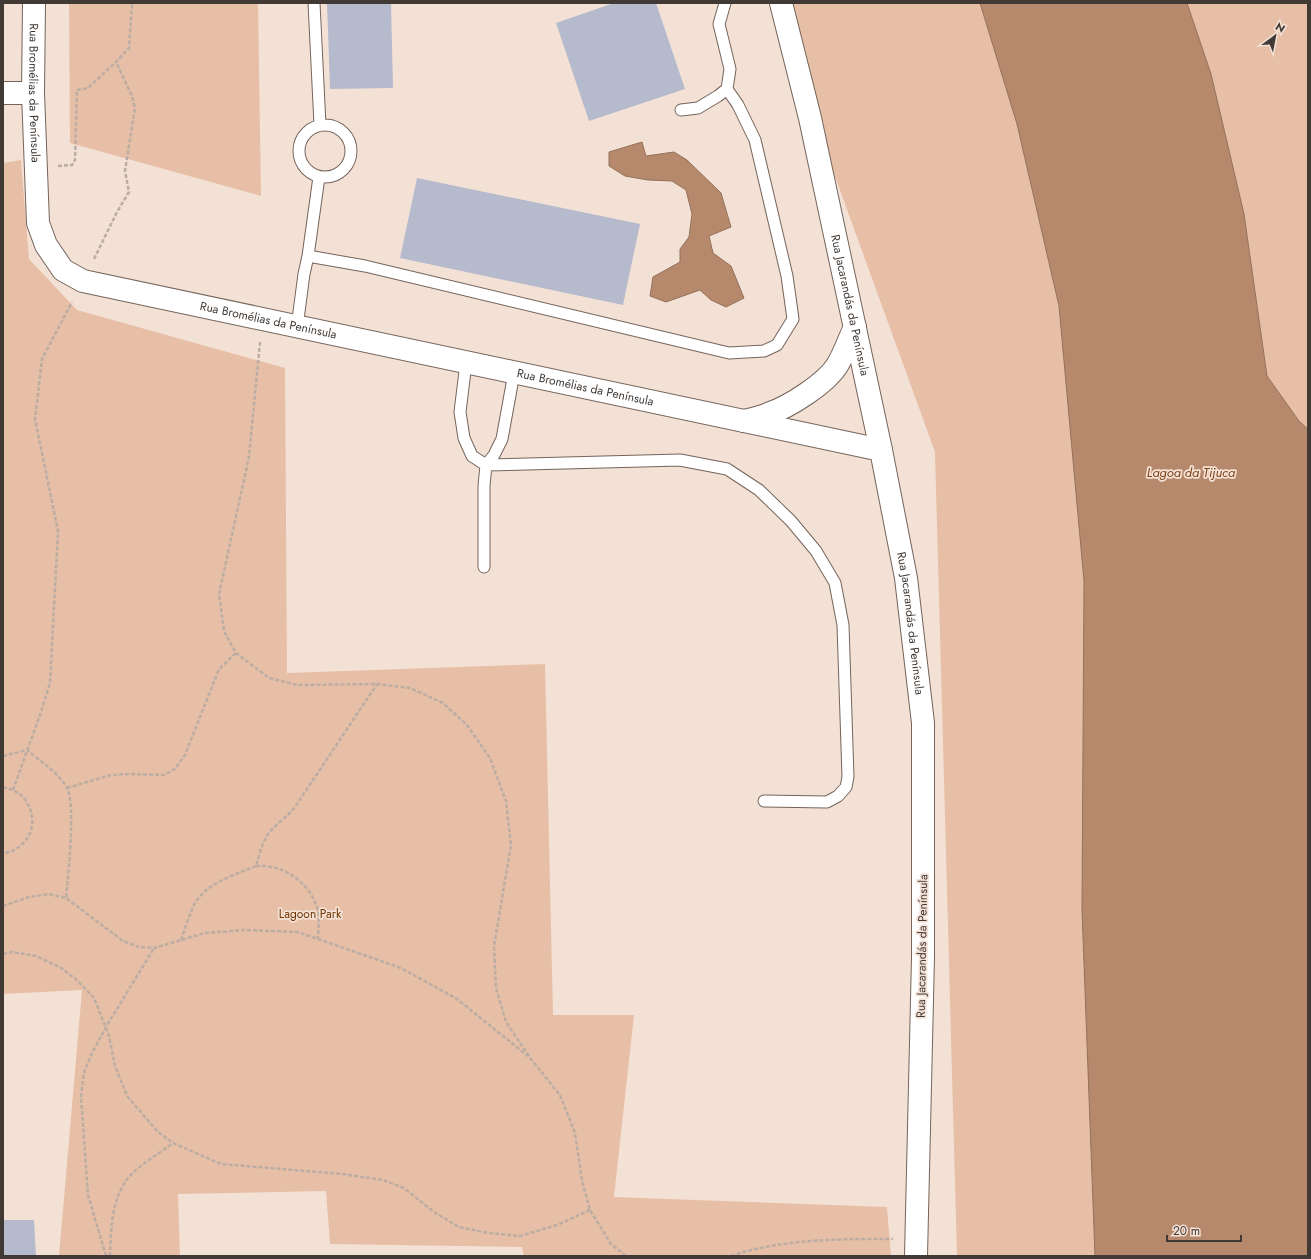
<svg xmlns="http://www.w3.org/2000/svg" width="1311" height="1259" font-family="Jost,sans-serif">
<rect width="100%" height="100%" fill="#f4e1d6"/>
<path fill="#e7bfa6" d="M69,3H258L261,196L70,143Z
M772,3H980L1017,124L1059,306L1084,581L1095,1256H957L935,452Z
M1187,3H1308V429L1299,421L1267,377L1244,214L1211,74Z
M21,160L29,259L77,310L285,368L287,673L545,664L553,1015H634L614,1197L887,1207L891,1256H524L522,1247L330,1244L326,1191L178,1194L180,1256H59L82,990L3,994V163Z"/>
<path fill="#b7896c" stroke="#93715b" d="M980,3H1187L1211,74L1244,214L1267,376L1299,421L1308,429V1256H1095L1082,910L1084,581L1059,306L1017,124Z
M642,142L646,156L674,152L687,160L721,193L731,227L709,236L713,253L731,266L744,298L726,307L711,300L700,290L666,302L650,296L653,277L680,262V249L689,237L692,214L686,190L672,181L648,180L625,176L609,166V152Z"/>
<path fill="#b5bbcc" d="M327,3H391L393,88L330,89Z
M614,3H656L685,89L589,121L556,23Z
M417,178L640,224L623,305L400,258Z
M3,1220H34L36,1256H3Z"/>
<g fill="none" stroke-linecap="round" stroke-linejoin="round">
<defs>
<path id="service" d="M314,3L320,125
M681,110L698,108L718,96L727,89L730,69L719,24L725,3
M299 151a26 26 0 1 1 52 0a26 26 0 1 1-52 0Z
M319,177L308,256L365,266L729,353L764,351L777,345L793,319L787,276L755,140L738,105L727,89
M297,327L304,274L308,256
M466,363L460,412L464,438L472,456L486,465L680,460L727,469L759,490L791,521L816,551L835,583L843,625L848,777L846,787L838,796L827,802L764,801
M484,567V486L486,465L494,455L502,439L514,373"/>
<g id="minor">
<path id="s1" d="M34,3L33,93L38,223L46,245L63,270L83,281L881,450"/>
<path id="s2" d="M781,3L810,118L881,450L906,578L923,723V957L916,1256"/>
<path d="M3,93H33"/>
<path d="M744,421C752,419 761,417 768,414C789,407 827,383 838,364C845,352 849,339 855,327"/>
</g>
</defs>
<use href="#service" stroke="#74645b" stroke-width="13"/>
<use href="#minor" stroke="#74645b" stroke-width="24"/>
<path stroke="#bcada4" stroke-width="2.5" stroke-dasharray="4 2" stroke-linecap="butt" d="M58,166L72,165L75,160L77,90L88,88L116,62L129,48L132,3
M94,259L117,212L129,192L125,171L135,108L132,96L116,62
M260,342L249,457L219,594L224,631L236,653L269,678L297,685L377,684L410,688L443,703L467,725L490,758L506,801L511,845L494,946L496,988L506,1022L531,1059L560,1095L575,1133L582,1181L590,1210L611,1244L626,1256
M3,756L27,750C39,760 60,774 67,788C76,805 68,875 66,898
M3,787C10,789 17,791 22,796C36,811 36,834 20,846C15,850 9,853 3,853
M67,788L111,775L129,774L164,775L175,769L185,755L219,669L236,653
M13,790L41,712L50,683L58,531L35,419L42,359L72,302
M256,866C261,866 266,866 271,867C292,870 313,889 318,911C320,919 318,930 318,939
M3,906L29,897L49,894L66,898L123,941L139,947L154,948L205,933L246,930L298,932L401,968L457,999L528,1056
M181,940C185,928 189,916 194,905C205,883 235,875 256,866C259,856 262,843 268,834C276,824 287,817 295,807L377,684
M3,954L12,952L36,956L60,967L78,981L94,998L109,1036L115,1066L127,1096L157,1131L173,1143L221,1164L342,1174L383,1180L404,1188L434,1212L459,1227L488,1233L520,1236L557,1225L590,1210
M106,1256L88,1195L81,1096L84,1072L92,1053L106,1027L154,948
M110,1256C111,1229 111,1199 129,1177C139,1165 160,1153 173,1143
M731,1256C744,1251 756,1249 770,1246C810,1239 852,1239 893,1239"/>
<use href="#service" stroke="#fff" stroke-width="11"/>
<use href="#minor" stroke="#fff" stroke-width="22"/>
</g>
<g text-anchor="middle" stroke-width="3.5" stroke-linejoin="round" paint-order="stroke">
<g font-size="12" fill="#403934" stroke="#f4e1d6">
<text dy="4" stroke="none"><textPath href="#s1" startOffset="90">Rua Bromélias da Península</textPath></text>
<text dy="4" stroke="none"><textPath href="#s2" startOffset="310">Rua Jacarandás da Península</textPath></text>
<text dy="4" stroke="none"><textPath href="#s1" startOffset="486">Rua Bromélias da Península</textPath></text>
<text dy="4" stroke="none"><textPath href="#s1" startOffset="810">Rua Bromélias da Península</textPath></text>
<text dy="4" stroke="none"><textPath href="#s2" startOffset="634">Rua Jacarandás da Península</textPath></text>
<text transform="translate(922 946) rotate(-89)" y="4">Rua Jacarandás da Península</text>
</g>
<g font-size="12" fill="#703501" stroke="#f4e1d6">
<text x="310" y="918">Lagoon Park</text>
</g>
<g font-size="13" font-style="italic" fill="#7e4214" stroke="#f4e1d6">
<text x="1191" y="477">Lagoa da Tijuca</text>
</g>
</g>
<rect width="1311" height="1259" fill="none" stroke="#403934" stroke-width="8"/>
<g transform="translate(1275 36) rotate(32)" stroke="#f4e1d6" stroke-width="3" paint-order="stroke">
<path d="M0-3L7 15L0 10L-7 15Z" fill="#403934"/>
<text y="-6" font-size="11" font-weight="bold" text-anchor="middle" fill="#403934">N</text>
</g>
<path d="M1167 1235v6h74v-6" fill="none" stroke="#403934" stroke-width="2"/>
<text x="1173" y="1235" font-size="12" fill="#403934" stroke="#f4e1d6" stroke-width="3" paint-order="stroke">20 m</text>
</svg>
